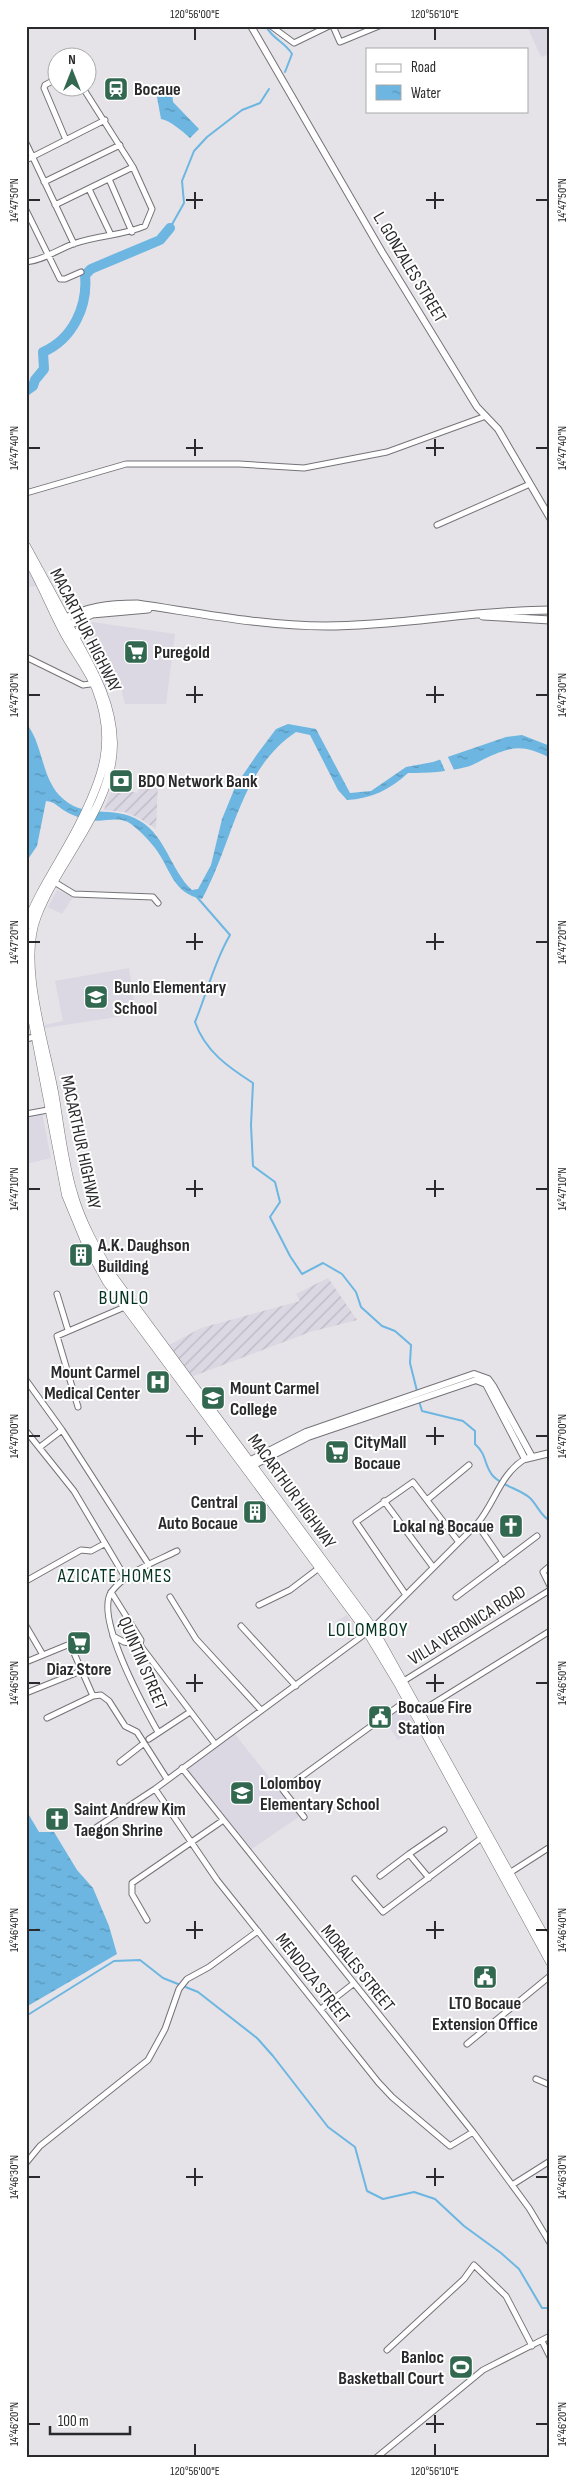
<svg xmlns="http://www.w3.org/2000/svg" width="576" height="2484" font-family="'Sofia Sans Condensed',sans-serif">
<defs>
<pattern id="industrial-furrows" width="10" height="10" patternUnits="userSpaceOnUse" patternTransform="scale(1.25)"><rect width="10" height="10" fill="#dbd7e3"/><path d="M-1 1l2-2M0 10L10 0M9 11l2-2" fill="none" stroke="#bcb9c3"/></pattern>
<pattern id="water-ripples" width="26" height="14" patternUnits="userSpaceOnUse" patternTransform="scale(1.25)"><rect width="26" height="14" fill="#6cb6e1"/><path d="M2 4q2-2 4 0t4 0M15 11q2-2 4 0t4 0" fill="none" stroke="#5994b7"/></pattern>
</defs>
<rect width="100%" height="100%" fill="#e5e3e8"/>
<path fill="#dbd7e3" d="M527,26H550V54L541,57Z
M26,567L27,566L38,586L26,587Z
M92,622L175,634L166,704H125L121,688L107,692L87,650Z
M57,890L73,897L62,914L48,907Z
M129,968L136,1014L45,1028L44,1025L63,1021L55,981Z
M42,1113L51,1158L26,1164V1115Z
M215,1384L224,1406L214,1411L199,1390Z
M347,1615L359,1632L348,1640L335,1622Z
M404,1705L417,1730L398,1740L384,1720Z
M234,1733L300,1816L249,1851L185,1770Z"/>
<path fill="url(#industrial-furrows)" d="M140,779L158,782L156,829L139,818L125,812L104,810L112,788L138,793Z
M328,1278L357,1320L310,1332L191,1377L169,1345L201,1328L300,1301L296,1294Z"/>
<path fill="url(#water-ripples)" d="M169,91L172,92L173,102L199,129L190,138C182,131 171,121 161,119L157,97Z
M26,723C43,744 41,775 59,795C85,822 111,803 140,821C166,836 171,871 192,890L198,889L211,865L222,819L236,785L258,753L276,729L288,724L316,729L350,793L371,791L406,767L433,762L506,737L522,735L550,746V758C522,744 512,746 484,759C478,762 472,766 466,767C447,772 428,773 408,773C391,789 371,799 347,800L338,790L310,735L296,732C239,770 233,843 202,899C172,893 171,869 155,848C149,840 139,830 131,824C119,815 104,823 90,820C83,819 71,815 65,811C57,806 55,802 46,801L37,846L26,862Z
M26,1810L39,1832H54L77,1870L93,1888L109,1926L117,1954L26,2007Z"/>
<path fill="#e5e3e8" d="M447,755L455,772L446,773L439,757Z"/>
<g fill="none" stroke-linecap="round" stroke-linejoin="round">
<path stroke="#6cb6e1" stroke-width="2" d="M266,26C272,39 285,42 292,54L285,72
M170,228L184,203L182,181L194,151L207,137L242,110L260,103L269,89
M196,896L230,935C214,962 207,993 195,1022C205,1051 228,1067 253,1083L251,1125L253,1166L275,1182L280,1202L270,1217L290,1256L302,1274L323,1263L342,1274L356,1292L361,1307L382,1326L395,1331L411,1345L410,1363L417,1391
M419,1401L422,1411L463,1421L475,1431V1444C488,1456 483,1464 493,1476C502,1486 520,1489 530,1498C538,1506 540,1515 550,1521
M26,2016L114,1961L140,1960L163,1978L198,1992L257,2038L273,2056L328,2127L355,2147L367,2191L383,2199L414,2192L435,2199L464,2226L501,2253L519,2269L542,2308H550"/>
<path stroke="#6cb6e1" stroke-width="10" d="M26,391L33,386L35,380L44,369L43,352C73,339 88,306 85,275L91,269L160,240L170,228"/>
<defs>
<path id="minor" d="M271,26L294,43L329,26
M333,26L340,42L379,26
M58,78L45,85L44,88L66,140
M26,143L74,244
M26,160L105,120
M109,179L132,232
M44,182L120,145
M89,189L111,235
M55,205L133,167
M26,210L60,279H65L81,272
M26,262C44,260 57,250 73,244C97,235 122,236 145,226L152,209L133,167L83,88
M26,493L126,464H239L304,468L387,452L486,416
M437,525L530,484
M26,657L83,685L97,683
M51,880L74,894L153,897L158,903
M26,1039L38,1036
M26,1114L53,1109
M57,1294L68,1330
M26,1380L62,1430L149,1565
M78,1407L57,1336L127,1306
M26,1431L74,1491L125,1577
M40,1447L62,1430
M427,1500L469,1465
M384,1501L433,1567
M477,1524L503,1562
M550,1566L543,1572L550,1586
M26,1581L81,1550L91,1551L104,1544
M111,1592L141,1640L140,1645L215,1744
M406,1595L356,1522L413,1482L458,1541
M170,1597L196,1639L261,1710
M456,1597L537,1536
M259,1605L290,1590L319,1568
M26,1626L43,1655
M241,1626L296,1686
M113,1636L124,1642L140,1645
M26,1662L70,1644L93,1696L101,1695L109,1701L125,1726L137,1732L167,1779
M402,1682L550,1590
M26,1693L81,1671
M418,1713L550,1631
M47,1718L93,1696
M158,1732C144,1707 93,1615 112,1591C128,1571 155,1562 177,1551
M149,1739L190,1712
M120,1762L143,1744
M182,1768L473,2132L529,2208L550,2243
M155,1789L217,1880L378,2082L392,2097L450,2146L473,2132
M304,1817L283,1790L407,1700
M88,1833L155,1789L373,1628L477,1524C495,1503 500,1474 525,1459
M508,1874L550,1847
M380,1876L409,1854
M429,1878L409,1854L444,1830
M355,1879L383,1912L484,1836
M147,1920L132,1894V1883L222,1821
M321,2009L353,1984
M467,2044L550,1976
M536,2079L550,2085
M26,2163L40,2146L148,2060L165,2029L179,1989L187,1979L209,1967L258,1931
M512,2185L550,2161
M542,2341L550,2357
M387,2350L464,2279L474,2265L506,2296L532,2346
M376,2458L483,2370L550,2336"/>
<path id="tertiary" d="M251,26L382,252L477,407L498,429L550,518
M245,1463L306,1432L474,1374L488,1379L493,1386L532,1457
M250,1467L308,1437L476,1380L486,1384L525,1459L550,1453"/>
<path id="secondary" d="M483,616L550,620
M61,621C84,607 110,604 137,604C199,613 263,626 326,626C401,626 475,610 550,610
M65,627L92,614L148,609"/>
<path id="trunk" d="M26,546C43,577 60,608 76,639C94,672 112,703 113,742C114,807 59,858 37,916C18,963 45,1043 54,1092C60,1126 63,1160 73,1193C81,1222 96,1248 111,1274L373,1628L550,1946
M76,638L85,618
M26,926C39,890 62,859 79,825C103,778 117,741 96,688C87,667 72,649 62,629C51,608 42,585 30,564
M26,986L66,1195L87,1246L107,1282L367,1632L399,1685L550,1962"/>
</defs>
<use href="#minor" stroke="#757378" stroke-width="7"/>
<use href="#tertiary" stroke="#757378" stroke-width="8"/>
<use href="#secondary" stroke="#757378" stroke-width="9"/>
<use href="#trunk" stroke="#757378" stroke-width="9"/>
<use href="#minor" stroke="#fff" stroke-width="5"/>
<use href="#tertiary" stroke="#fff" stroke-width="6"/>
<use href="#secondary" stroke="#fff" stroke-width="7"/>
<use href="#trunk" stroke="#fff" stroke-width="8"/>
</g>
<path fill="none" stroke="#2a292b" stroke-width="2" d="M195,28V40M435,28V40M195,192V209M435,192V209M28,200H40M186,200H203M426,200H444M536,200H548M195,439V456M435,439V456M28,448H40M186,448H203M426,448H444M536,448H548M195,686V703M435,686V703M28,695H40M186,695H203M426,695H444M536,695H548M195,933V950M435,933V950M28,942H40M186,942H203M426,942H444M536,942H548M195,1180V1197M435,1180V1197M28,1189H40M186,1189H203M426,1189H444M536,1189H548M195,1427V1445M435,1427V1445M28,1436H40M186,1436H203M426,1436H444M536,1436H548M195,1674V1692M435,1674V1692M28,1683H40M186,1683H203M426,1683H444M536,1683H548M195,1921V1939M435,1921V1939M28,1930H40M186,1930H203M426,1930H444M536,1930H548M195,2168V2186M435,2168V2186M28,2177H40M186,2177H203M426,2177H444M536,2177H548M435,2415V2433M28,2424H40M426,2424H444M536,2424H548M195,2444V2456M435,2444V2456"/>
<defs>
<symbol id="station-square" viewBox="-11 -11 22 22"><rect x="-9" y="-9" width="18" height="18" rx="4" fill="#31684f" stroke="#fff"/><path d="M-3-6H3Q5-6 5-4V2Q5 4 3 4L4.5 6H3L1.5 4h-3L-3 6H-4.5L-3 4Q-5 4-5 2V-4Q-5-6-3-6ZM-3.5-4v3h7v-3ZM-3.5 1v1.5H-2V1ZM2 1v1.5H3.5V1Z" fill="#fff"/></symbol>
<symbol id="supermarket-square" viewBox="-11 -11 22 22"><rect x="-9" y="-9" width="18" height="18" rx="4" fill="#31684f" stroke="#fff"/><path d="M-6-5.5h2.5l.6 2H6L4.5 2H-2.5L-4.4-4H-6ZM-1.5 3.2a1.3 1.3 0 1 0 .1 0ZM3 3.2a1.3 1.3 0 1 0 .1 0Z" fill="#fff"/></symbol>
<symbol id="bank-square" viewBox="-11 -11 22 22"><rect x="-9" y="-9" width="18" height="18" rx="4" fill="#31684f" stroke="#fff"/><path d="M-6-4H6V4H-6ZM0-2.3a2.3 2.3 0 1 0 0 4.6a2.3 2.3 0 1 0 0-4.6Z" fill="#fff"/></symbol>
<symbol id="school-square" viewBox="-11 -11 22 22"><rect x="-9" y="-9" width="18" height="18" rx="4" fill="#31684f" stroke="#fff"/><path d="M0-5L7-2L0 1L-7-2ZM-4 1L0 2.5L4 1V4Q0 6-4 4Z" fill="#fff"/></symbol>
<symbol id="building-square" viewBox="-11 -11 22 22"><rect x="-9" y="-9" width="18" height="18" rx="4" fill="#31684f" stroke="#fff"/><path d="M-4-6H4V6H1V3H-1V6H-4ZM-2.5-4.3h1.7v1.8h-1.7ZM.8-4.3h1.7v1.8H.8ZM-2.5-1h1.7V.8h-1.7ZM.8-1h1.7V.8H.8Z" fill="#fff"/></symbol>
<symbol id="hospital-square" viewBox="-11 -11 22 22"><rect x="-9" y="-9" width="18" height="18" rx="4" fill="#31684f" stroke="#fff"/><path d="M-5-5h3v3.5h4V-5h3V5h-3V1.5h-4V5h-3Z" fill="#fff"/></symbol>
<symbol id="university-square" viewBox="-11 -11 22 22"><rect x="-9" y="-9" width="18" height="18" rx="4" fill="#31684f" stroke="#fff"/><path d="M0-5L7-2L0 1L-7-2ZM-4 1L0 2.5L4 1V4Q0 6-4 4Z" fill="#fff"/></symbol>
<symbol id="church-square" viewBox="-11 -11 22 22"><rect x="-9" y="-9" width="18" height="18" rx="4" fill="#31684f" stroke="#fff"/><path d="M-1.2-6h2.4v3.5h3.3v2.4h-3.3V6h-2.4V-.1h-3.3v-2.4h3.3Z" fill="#fff"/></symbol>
<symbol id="civic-square" viewBox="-11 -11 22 22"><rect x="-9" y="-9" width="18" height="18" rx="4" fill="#31684f" stroke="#fff"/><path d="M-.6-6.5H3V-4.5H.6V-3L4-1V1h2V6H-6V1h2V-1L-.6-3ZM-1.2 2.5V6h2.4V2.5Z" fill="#fff"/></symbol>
<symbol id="stadium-square" viewBox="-11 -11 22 22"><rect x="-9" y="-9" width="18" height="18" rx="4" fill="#31684f" stroke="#fff"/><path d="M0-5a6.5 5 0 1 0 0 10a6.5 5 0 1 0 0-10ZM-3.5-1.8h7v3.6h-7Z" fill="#fff"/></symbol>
</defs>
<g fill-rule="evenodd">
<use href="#station-square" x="102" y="75" width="28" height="28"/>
<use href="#supermarket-square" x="122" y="638" width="28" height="28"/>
<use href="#bank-square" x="107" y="767" width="28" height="28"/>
<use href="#school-square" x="82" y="983" width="28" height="28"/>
<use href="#building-square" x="67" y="1241" width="28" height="28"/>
<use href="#hospital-square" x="144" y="1368" width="28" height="28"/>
<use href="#university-square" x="199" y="1384" width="28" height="28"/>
<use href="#supermarket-square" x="323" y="1438" width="28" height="28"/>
<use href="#building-square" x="241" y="1498" width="28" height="28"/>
<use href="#church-square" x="497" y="1512" width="28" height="28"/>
<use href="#supermarket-square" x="65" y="1629" width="28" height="28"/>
<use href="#civic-square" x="366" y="1703" width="28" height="28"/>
<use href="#school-square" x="228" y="1779" width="28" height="28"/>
<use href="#church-square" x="43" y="1805" width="28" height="28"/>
<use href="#civic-square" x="471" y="1963" width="28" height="28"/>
<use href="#stadium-square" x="447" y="2353" width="28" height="28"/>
</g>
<g text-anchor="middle" stroke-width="4" stroke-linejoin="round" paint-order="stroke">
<g font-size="18" font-weight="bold" fill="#2a292b" stroke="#fff" text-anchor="start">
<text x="134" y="95">Bocaue</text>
<text x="154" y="658">Puregold</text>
<text x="138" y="787">BDO Network Bank</text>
<text x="114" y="993">Bunlo Elementary<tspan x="114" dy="21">School</tspan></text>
<text x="98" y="1251">A.K. Daughson<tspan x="98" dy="21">Building</tspan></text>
<text x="140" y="1378" text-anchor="end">Mount Carmel<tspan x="140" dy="21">Medical Center</tspan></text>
<text x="230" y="1394">Mount Carmel<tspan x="230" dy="21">College</tspan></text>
<text x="354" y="1448">CityMall<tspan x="354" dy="21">Bocaue</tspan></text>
<text x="238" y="1508" text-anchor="end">Central<tspan x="238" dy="21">Auto Bocaue</tspan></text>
<text x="494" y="1532" text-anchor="end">Lokal ng Bocaue</text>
<text x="79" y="1675" text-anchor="middle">Diaz Store</text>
<text x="398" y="1713">Bocaue Fire<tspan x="398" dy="21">Station</tspan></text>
<text x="260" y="1789">Lolomboy<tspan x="260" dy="21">Elementary School</tspan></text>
<text x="74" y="1815">Saint Andrew Kim<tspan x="74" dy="21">Taegon Shrine</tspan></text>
<text x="485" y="2009" text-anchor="middle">LTO Bocaue<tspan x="485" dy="21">Extension Office</tspan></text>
<text x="444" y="2363" text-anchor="end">Banloc<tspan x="444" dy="21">Basketball Court</tspan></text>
</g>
<g font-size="18" fill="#2a292b" stroke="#fff">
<text transform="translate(410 267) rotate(59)" y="6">L. GONZALES STREET</text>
<text transform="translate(86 630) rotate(63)" y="6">MACARTHUR HIGHWAY</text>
<text transform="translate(81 1142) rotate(78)" y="6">MACARTHUR HIGHWAY</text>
<text transform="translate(292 1491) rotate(54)" y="6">MACARTHUR HIGHWAY</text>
<text transform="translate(467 1625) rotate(-32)" y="6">VILLA VERONICA ROAD</text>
<text transform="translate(143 1663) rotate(67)" y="6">QUINTIN STREET</text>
<text transform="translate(358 1968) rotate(51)" y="6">MORALES STREET</text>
<text transform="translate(313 1978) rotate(52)" y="6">MENDOZA STREET</text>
</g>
<g font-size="19" letter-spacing="1" fill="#043421" stroke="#fff">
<text x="115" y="1582">AZICATE HOMES</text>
</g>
<g font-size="20" letter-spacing="1" fill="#043421" stroke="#fff">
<text x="124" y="1304">BUNLO</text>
<text x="368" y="1636">LOLOMBOY</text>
</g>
</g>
<rect width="576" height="2484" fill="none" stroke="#ffffff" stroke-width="55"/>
<rect x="366" y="48" width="162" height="65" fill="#ffffff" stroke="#aaa9aa"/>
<rect x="376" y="64" width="25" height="8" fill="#ffffff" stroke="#aaa9aa"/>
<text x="411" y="72" font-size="15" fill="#2a292b">Road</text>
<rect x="376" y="85" width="25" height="15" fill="url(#water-ripples)" stroke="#aaa9aa"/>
<text x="411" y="98" font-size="15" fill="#2a292b">Water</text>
<g transform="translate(72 72)"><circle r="24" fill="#ffffff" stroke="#aaa9aa"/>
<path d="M0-4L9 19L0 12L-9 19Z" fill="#31684f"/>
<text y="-8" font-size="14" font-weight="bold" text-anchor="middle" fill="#2a292b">N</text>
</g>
<path d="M50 2426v8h80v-8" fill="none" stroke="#2a292b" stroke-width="2.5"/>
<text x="58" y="2426" font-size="15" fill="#2a292b" stroke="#ffffff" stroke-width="4" paint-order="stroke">100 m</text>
<rect x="28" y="28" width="520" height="2428" fill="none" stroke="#2a292b" stroke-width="2"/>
<g font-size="12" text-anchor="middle" fill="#2a292b">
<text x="195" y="18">120°56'00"E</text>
<text x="435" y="18">120°56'10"E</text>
<text transform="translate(14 200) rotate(-90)" y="4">14°47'50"N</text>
<text transform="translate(562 200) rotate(-90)" y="4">14°47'50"N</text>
<text transform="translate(14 448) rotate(-90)" y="4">14°47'40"N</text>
<text transform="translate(562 448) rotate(-90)" y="4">14°47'40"N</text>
<text transform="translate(14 695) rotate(-90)" y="4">14°47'30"N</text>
<text transform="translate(562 695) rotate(-90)" y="4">14°47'30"N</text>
<text transform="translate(14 942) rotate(-90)" y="4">14°47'20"N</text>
<text transform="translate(562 942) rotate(-90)" y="4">14°47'20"N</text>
<text transform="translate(14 1189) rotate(-90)" y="4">14°47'10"N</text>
<text transform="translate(562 1189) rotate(-90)" y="4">14°47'10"N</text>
<text transform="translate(14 1436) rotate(-90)" y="4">14°47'00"N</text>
<text transform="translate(562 1436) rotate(-90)" y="4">14°47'00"N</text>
<text transform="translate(14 1683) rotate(-90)" y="4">14°46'50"N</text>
<text transform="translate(562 1683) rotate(-90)" y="4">14°46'50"N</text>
<text transform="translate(14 1930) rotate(-90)" y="4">14°46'40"N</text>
<text transform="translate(562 1930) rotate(-90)" y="4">14°46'40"N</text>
<text transform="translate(14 2177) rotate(-90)" y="4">14°46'30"N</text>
<text transform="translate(562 2177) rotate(-90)" y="4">14°46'30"N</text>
<text transform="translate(14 2424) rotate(-90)" y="4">14°46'20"N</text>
<text transform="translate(562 2424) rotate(-90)" y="4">14°46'20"N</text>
<text x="195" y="2475">120°56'00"E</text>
<text x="435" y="2475">120°56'10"E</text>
</g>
</svg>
